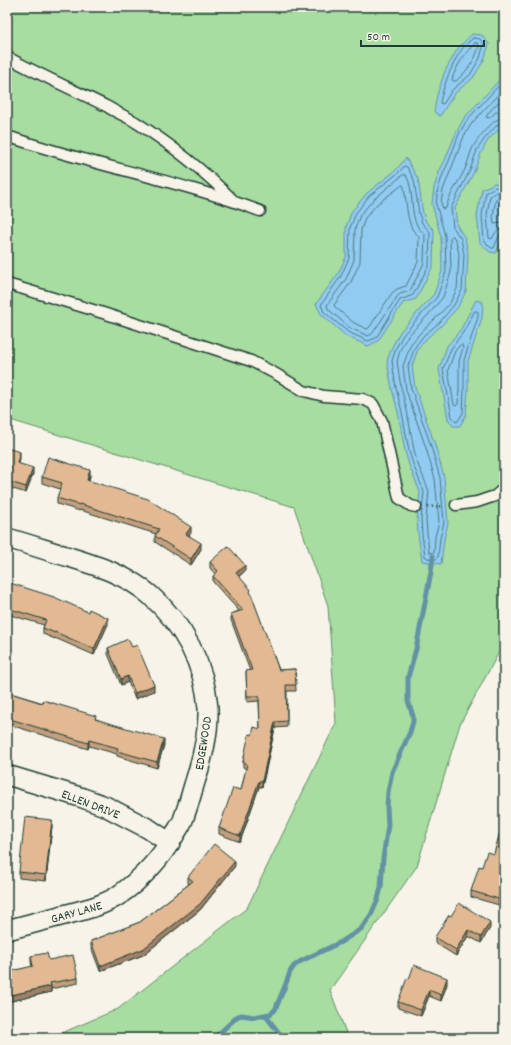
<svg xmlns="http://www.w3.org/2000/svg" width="511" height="1045" font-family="Dekko,sans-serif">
<rect width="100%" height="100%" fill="#f7f3e8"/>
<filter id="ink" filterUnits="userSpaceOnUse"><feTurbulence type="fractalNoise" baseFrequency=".025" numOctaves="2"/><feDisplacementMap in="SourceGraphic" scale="8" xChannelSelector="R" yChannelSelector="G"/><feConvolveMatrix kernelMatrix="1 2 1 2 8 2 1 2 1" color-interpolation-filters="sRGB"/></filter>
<g filter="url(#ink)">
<path fill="#a7dda0" stroke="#638d6a" d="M7,7H504V643L460,724L417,866L330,990L348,1038H50L118,1009L247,908L336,723L328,606L294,507L7,419Z"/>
<path fill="#91cbf1" stroke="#6392a5" d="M472,34L482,35L489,44L484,60L473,78L455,93L440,116L434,112L437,95L445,71L458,48Z
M504,75V125L488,140L481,153L474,172L455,208L457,226L465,238L468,253L467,273L466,291L458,307L441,326L427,338L418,349L412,366L415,387L435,445L444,477L448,523L444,539L441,564L422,561L418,534L417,519L420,492L409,465L405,451L398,412L392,389L387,361L392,347L400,332L434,294L442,271L441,237L432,204L434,188L439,172L445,160L456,133L464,118Z
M406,158L418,179L423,213L426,222L434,230L433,266L416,299L403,303L378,341L368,346L346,336L321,314L316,304L338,274L346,257V227L352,211L367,193L395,171Z
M495,183H504V234L496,253L490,252L480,243L477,215L482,189Z
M476,300L483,302L482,318L468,361V390L466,415L460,426H453L448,419L439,369L447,346L461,329Z"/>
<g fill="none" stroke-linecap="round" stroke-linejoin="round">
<path stroke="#4d7680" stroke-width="1" d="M473,38L480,39L484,44L480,58L470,75L452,90L444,103L441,104L440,102C443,87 453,61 462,49C465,45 469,42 473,38Z
M475,43H478L479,46C475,61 468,70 456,81H453L452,79C457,65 465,53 475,43Z
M504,80L467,120L459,134L449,161L443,174L438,189L436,204L445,236L446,272L437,297L403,335L396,348L392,361L396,388L402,412L409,451L413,464L424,492L421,519L422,534L425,556L427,558L436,559L438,557L440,538L444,522L440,478L431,446L411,388L408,366L415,347L424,335L439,323L454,305L462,290L463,273L464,254L461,239L453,227L451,208L470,170L477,150L485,138L499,123L504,122
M504,88L472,123L464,136L443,190L441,203L443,209L446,208C449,195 459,182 465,169C468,163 469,156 472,149C477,139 493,118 504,117
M504,96L489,112L486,117L489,118L496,112L504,111
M405,166L407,167L414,180L419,214L422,223L430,232L429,265L413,295L400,300L376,338L368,341L348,332L324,312L321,305L341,276L349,258L350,228L356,213L369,196L397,174Z
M403,175H406C415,191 409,213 418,227C420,230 423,232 425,234L424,263L410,291L400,294L397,297L372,334L368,336L350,328L328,309L327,305L346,279L354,260L355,229L360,215L373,200Z
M403,185L404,187L408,217L412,229L419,237L418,262L406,286L397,289L392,293L369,328L367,329L354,323L335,307L334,305L351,282L360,262L361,230L365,218L377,204L401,186Z
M504,187H496L486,192L482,215L484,241L491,248H494L499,236L504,234
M504,192H497L490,196L487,215L489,238L492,239C495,233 497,229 504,229
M504,198H498L496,199L493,215L494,224L504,223
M453,236L456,241L459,254L458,273L457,289L450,303L435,319L421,332L411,344L403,366L406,390L426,448L435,479L439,522L435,537L434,552L432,553L429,552L427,533L426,519L429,491L417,462L414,450L407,411L401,387L397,362L400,350L407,337L429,314L443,297L451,272L450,238L451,237Z
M475,311H477L478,312V317L464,360V390L463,413L458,421L456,422L452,417L443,369L451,349L464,331Z
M462,345L463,348L459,361V390L458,404L456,406L454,405L448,370L455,351L459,346Z"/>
<path stroke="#6392a5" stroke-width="5" d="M265,1015L283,1038
M214,1038L238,1016L242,1015L254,1017L270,1014L275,1010L285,986L290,972L294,966L301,961L341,942L361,929L371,915L378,899L381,887L383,858L388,825L387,807L388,792L392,772L410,732L413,721V716L408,701V677L416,649L431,572L433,556"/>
<defs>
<path id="lane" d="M7,57C40,75 74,90 108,107C117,113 128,117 137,123C172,145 205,172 234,201
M7,136C90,165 178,180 260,211
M7,284L103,313L251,361L276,374L304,391L324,396L363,399L373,404L382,421L399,498L411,506L416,507
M456,505L477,502L495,496L504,488"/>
<path id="street" d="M7,538C28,544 49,551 69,557C98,566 127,575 150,595C183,624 205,665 208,708C209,734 202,760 194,785C191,796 187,809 183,820C181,825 178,829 175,834C161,858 142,879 119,895C103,906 83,910 64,915C45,920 26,925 7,930
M7,775L80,797L105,806L149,829L170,843"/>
</defs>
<use href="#lane" stroke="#1f3d34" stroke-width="13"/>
<use href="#street" stroke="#1f3d34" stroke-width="22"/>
<path stroke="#1f3d34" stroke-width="2.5" stroke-dasharray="1 3" stroke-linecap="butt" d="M428,507L443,506"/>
<use href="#lane" stroke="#f7f3e8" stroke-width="10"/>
<use href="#street" stroke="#f7f3e8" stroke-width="19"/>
</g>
<path fill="#c29f7e" stroke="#1f3d34" d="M7,448L20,458L19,464L33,474L26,493L7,487Z
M90,476L89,481L191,533L189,535L201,549L191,565L155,542V536L156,534L80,510V511L57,504V498L60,489L42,483V477Z
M210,562L245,571L239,576L251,595L279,670L295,669L296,691H287V727L275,728L262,787H259L240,842L219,834V828L241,790L246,769L243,767V761L252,735L260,729L259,701L247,702L246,671H250L231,620V614L239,611L213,582V576L215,574L210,568Z
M7,582L108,624L94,655L55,638V639L43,634V628L44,625L7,614Z
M132,647L154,691L135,699L128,682L121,685L108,654V648Z
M7,692L96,719L164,745L157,768L117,756V754L89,746L88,749L7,724Z
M504,769V779H503V773Z
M504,818L499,905L471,897V891L482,867L494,854Z
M52,826L46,881L19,878V872Z
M235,866L200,910L143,955L100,971L91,947V941L140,922L189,884L188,883V877Z
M451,916L490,928L481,943L468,936L456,956L435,943V937Z
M31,956L49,960L78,978V983L51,989V992L7,1002V972L32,967L31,962Z
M409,979L447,984L441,1001L429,996L421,1016L398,1008V1002Z"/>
<path fill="#9e8267" stroke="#1f3d34" d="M20,452V458L17,469V463Z
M33,468V474L26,493V487Z
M90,470V476L87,486V480Z
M191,527V533L186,539V534Z
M201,543V549L191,565V559Z
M245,565V571L236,579V573Z
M108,618V624L94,655V649Z
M128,676V682L121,685V679Z
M154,685V691L135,699V693Z
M275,722V728L262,787V781Z
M164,739V745L157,768V762Z
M89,740V746L88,749V743Z
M259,781V787L240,842V836Z
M52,820V826L46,881V875Z
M235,861V866L200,910L143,955L100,971V966Z
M504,883V889L499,905V899Z
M490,922V928L481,943V937Z
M468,930V936L456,956V950Z
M447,978V984L441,1001V995Z
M51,986V992L7,1002V996Z
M429,990V996L421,1016V1010Z"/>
<path fill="#e2b993" stroke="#1f3d34" d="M7,448L20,452L17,463L33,468L26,487L7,481Z
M48,457L90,470L87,480L148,499L191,527L186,534L201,543L191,559L155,536L159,529L80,504V505L57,498L62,483L42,477Z
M228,546L245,565L236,573L251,590L250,591L279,670L295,669L296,685H286L287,721L275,722L262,781H259L240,836L219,828L233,788L241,790L247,764L243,761L249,734L252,735L254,727L260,729L259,696H247L246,671L252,670L231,614L243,610L213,576L218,571L210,562Z
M7,582L54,597L88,612L89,609L108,618L94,649L55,632V633L43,628L46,620L7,608Z
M128,639L132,647L137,645L154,685L135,693L128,676L121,679L108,648Z
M7,692L42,703L43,700L96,716L95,719L164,739L157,762L117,751L118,748L89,740L88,743L7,718Z
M25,817L52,820L46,875L19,872Z
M504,818V883L499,899L471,891L479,866L482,867L487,852L494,854Z
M214,844L235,861L200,904L143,949L100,966L91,941L140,922L193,881L188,877Z
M459,903L490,922L481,937L468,930L456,950L435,937L449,915L451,916Z
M47,953L49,960L73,955L78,978L50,983L51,986L7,996V972L33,966L31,956Z
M414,965L447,978L441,995L429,990L421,1010L398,1002L407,978L409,979Z
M453,1033L459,1038H449Z"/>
</g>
<g text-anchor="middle" stroke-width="3" stroke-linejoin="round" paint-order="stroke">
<g font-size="13" fill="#1f3d34" stroke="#f7f3e8">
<text transform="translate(202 743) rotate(-81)" y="5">EDGEWOOD</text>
<text transform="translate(91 803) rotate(21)" y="5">ELLEN DRIVE</text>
<text transform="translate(76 911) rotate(-16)" y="5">GARY LANE</text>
</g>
</g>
<rect width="511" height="1045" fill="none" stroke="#f7f3e8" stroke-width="24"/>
<rect x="12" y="12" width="487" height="1021" fill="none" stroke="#1f3d34" stroke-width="1.5" filter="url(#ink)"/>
<path d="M361 40v6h123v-6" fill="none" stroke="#1f3d34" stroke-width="2"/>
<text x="367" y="40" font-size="12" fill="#1f3d34" stroke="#f7f3e8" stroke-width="3" paint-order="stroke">50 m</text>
</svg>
